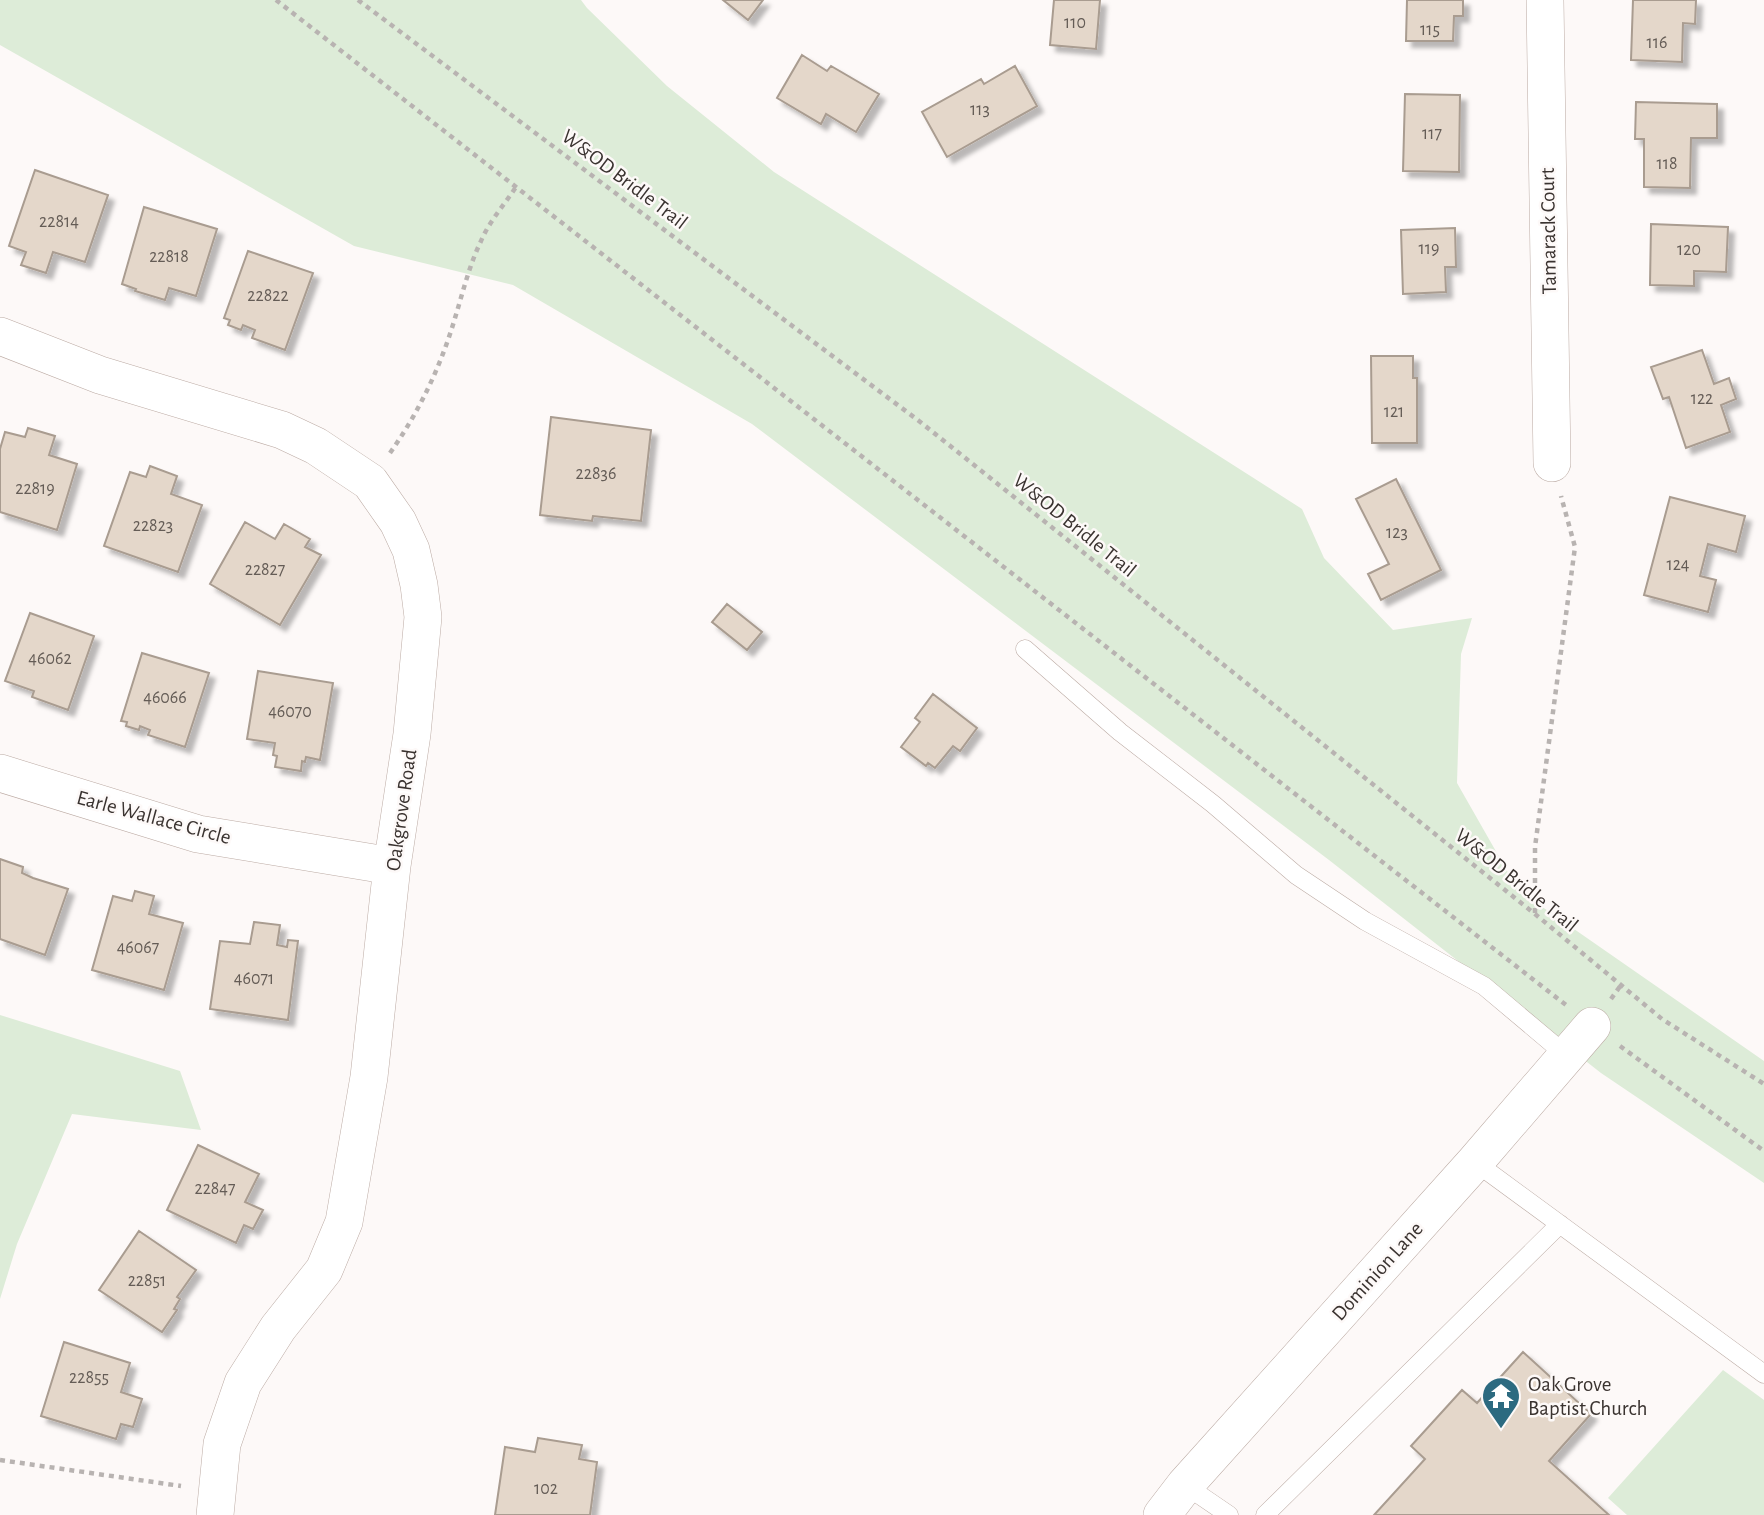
<svg xmlns="http://www.w3.org/2000/svg" width="1764" height="1515" font-family="'Alegreya Sans',sans-serif">
<defs>
<filter id="shadow"><feDropShadow dx="6" dy="6" stdDeviation="2" flood-color="#0004"/></filter>
</defs>
<rect width="100%" height="100%" fill="#fdf9f8"/>
<path fill="#ddecd8" d="M0,0H581L587,8L667,86L774,172L1302,509L1324,558L1393,630L1472,618L1461,654L1457,783L1518,890L1764,1061V1183L1601,1073L1329,860L752,424L513,285L354,246L0,45Z
M0,1015L180,1071L201,1130L72,1114L17,1244L0,1299Z
M1723,1370L1764,1400V1515H1627L1608,1498Z"/>
<path fill="#e4d7ca" stroke="#a99c90" stroke-width="2" filter="url(#shadow)" d="M723,0H763L748,20Z
M1054,0H1100L1096,49L1050,45Z
M1407,0H1463V16H1454L1453,41H1406Z
M1633,0H1696L1695,24L1683,23L1682,62L1631,60Z
M802,55L827,71L831,66L879,94L856,132L826,114L821,124L777,98Z
M1015,66L1037,106L947,157L922,112L981,79L984,84Z
M1405,94L1460,95L1459,172L1403,171Z
M1636,102L1717,104V138H1691L1690,188L1644,187V139H1635Z
M35,170L108,195L85,262L53,252L46,273L21,265L26,252L9,246Z
M144,207L217,229L196,296L169,288L165,300L135,291L136,289L122,284Z
M1651,224L1728,227L1726,272L1694,271V286L1650,285Z
M1455,228L1456,267H1445L1446,292L1403,294L1401,230Z
M248,251L313,273L285,350L252,338L255,330L243,325L241,330L228,325L230,320L224,318Z
M1702,350L1714,384L1729,378L1736,399L1721,405L1730,432L1686,448L1669,397L1663,399L1651,367Z
M1371,356H1413V378H1417V443H1372Z
M551,417L651,430L641,521L593,516L592,521L540,515Z
M28,428L55,436L49,455L77,464L57,530L0,512V449L5,432L25,437Z
M150,466L177,476L171,494L202,505L178,572L104,546L130,472L146,477Z
M1396,479L1441,570L1381,600L1368,574L1389,564L1356,499Z
M1670,497L1745,516L1736,552L1708,544L1700,576L1716,580L1708,612L1644,595Z
M245,522L275,539L284,524L310,539L305,547L321,555L280,625L210,584Z
M727,604L762,632L747,650L712,622Z
M30,613L94,636L68,710L32,697L34,691L5,681Z
M142,653L209,673L185,747L148,735L150,730L140,726L139,730L126,726L127,722L121,721Z
M258,671L333,683L320,760L306,757L305,762L302,761L301,771L275,767L277,756L273,755L275,743L247,739Z
M933,694L977,728L960,751L953,746L935,768L928,763L926,766L901,747L920,722L915,718Z
M0,859L23,867L22,873L33,878L68,889L45,955L0,939Z
M135,891L154,896L149,914L183,923L164,990L92,970L113,896L132,901Z
M254,922L280,925L277,945L287,947L288,940L298,941L288,1020L210,1009L220,941L250,944Z
M198,1145L259,1174L245,1202L263,1210L253,1229L244,1225L236,1243L167,1210Z
M139,1231L196,1270L177,1297L180,1299L174,1309L177,1310L162,1332L99,1290Z
M64,1342L130,1363L121,1392L142,1399L133,1427L121,1424L116,1439L41,1416Z
M1523,1352L1591,1414L1549,1461L1609,1515H1374L1425,1459L1411,1446L1462,1390L1477,1403Z
M538,1438L582,1445L579,1459L597,1462L590,1515H495L505,1447L535,1452Z"/>
<g fill="none" stroke-linecap="round" stroke-linejoin="round">
<defs>
<path id="service" d="M1025,649L1120,732L1213,804L1296,875L1365,921L1484,986L1566,1055
M1475,1162L1764,1374
M1185,1485L1229,1515
M1265,1515L1560,1224"/>
<path id="minor" d="M1545,0L1552,463
M0,336L100,375L282,430L316,446L370,482L398,522L411,550L419,585L423,617L412,734L392,866L369,1077L344,1222L324,1270L278,1328L243,1383L222,1444L215,1515
M0,773L198,834L392,866
M1162,1515L1185,1485L1475,1162L1592,1026"/>
</defs>
<use href="#service" stroke="#bcaba4" stroke-width="19"/>
<use href="#minor" stroke="#bcaba4" stroke-width="38"/>
<path stroke="#b8b3b1" stroke-width="4.5" stroke-dasharray="5 5" stroke-linecap="butt" d="M276,0L1566,1005
M358,0L919,421L1535,914L1662,1019L1764,1084
M390,453C419,412 441,366 455,318C463,292 469,266 481,241C489,222 504,205 516,187
M1535,913V847L1575,547L1561,496
M1611,999L1621,985
M1620,1046L1764,1151
M0,1460L181,1486"/>
<use href="#service" stroke="#fff" stroke-width="18"/>
<use href="#minor" stroke="#fff" stroke-width="37"/>
</g>
<defs>
<symbol id="temple-pin" viewBox="-11 -11 22 30"><path d="M0 17L-7.5 6A9.5 9.5 0 1 1 7.5 6Z" fill="#2c6a80" stroke="#fdf9f8"/><path d="M0-6L5-2H3V0L6.5 2.5H4V6H1.5V3h-3V6H-4V2.5H-6.5L-3 0V-2H-5Z" fill="#fff"/></symbol>
</defs>
<g fill-rule="evenodd">
<use href="#temple-pin" x="1479" y="1374" width="44" height="60"/>
</g>
<g text-anchor="middle" stroke-width="5" stroke-linejoin="round" paint-order="stroke">
<g font-size="18" fill="#645c56">
<text x="1075" y="28">110</text>
<text x="1430" y="35">115</text>
<text x="1657" y="48">116</text>
<text x="980" y="115">113</text>
<text x="1432" y="139">117</text>
<text x="1667" y="169">118</text>
<text x="59" y="227">22814</text>
<text x="1429" y="254">119</text>
<text x="1689" y="255">120</text>
<text x="169" y="262">22818</text>
<text x="268" y="301">22822</text>
<text x="1702" y="404">122</text>
<text x="1394" y="417">121</text>
<text x="596" y="479">22836</text>
<text x="35" y="494">22819</text>
<text x="153" y="531">22823</text>
<text x="1397" y="538">123</text>
<text x="1678" y="570">124</text>
<text x="265" y="575">22827</text>
<text x="50" y="664">46062</text>
<text x="165" y="703">46066</text>
<text x="290" y="717">46070</text>
<text x="138" y="953">46067</text>
<text x="254" y="984">46071</text>
<text x="215" y="1194">22847</text>
<text x="147" y="1286">22851</text>
<text x="89" y="1383">22855</text>
<text x="546" y="1494">102</text>
</g>
<g font-size="21" fill="#3a3330" stroke="#fdf9f8">
<text transform="translate(625 179) rotate(37)" y="7">W&amp;OD Bridle Trail</text>
<text transform="translate(1548 231) rotate(-91)" y="7">Tamarack Court</text>
<text transform="translate(1075 525) rotate(39)" y="7">W&amp;OD Bridle Trail</text>
<text transform="translate(401 810) rotate(-82)" y="7">Oakgrove Road</text>
<text transform="translate(154 817) rotate(15)" y="7">Earle Wallace Circle</text>
<text transform="translate(1517 880) rotate(39)" y="7">W&amp;OD Bridle Trail</text>
<text transform="translate(1377 1271) rotate(-48)" y="7">Dominion Lane</text>
</g>
<g font-size="21" fill="#3a3330" stroke="#fdf9f8" text-anchor="start">
<text x="1528" y="1391">Oak Grove<tspan x="1528" dy="24">Baptist Church</tspan></text>
</g>
</g>
</svg>
